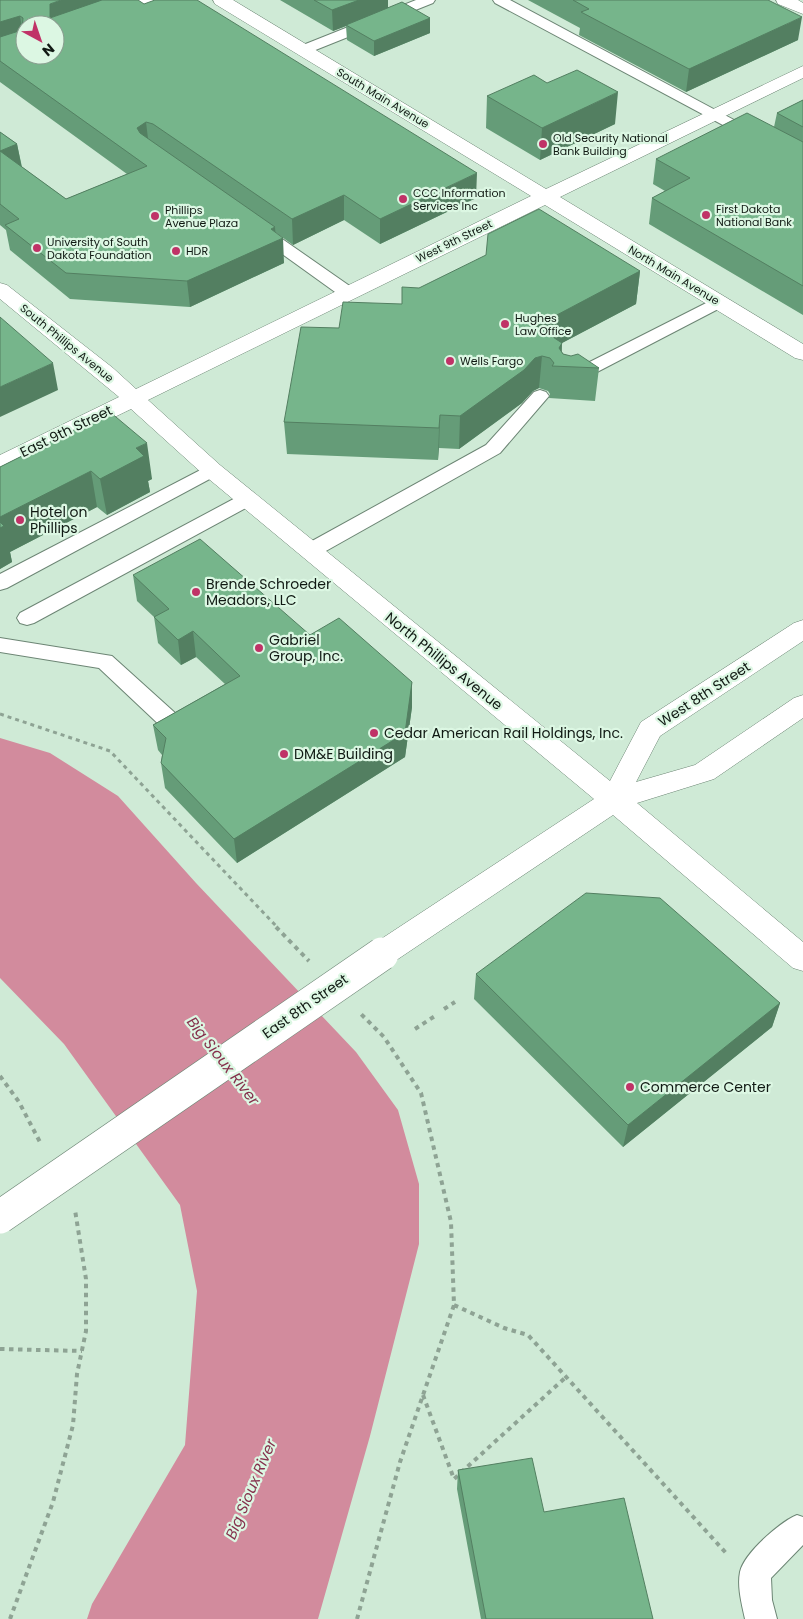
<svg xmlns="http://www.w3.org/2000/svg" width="803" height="1619" font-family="Poppins,sans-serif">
<rect width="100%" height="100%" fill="#cfead6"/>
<path fill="#d28b9d" d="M0,738L50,753L118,796L196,883L356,1052L398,1110L419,1184V1244L370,1436L318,1619H87L92,1604L185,1445L197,1291L180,1205L64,1044L0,978Z"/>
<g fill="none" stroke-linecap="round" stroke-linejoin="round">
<defs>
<path id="lane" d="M416,0H435L433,3L308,53H298L296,50L298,47Z
M493,0H510L803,157V168L495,3Z
M259,225L265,227L354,289L356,293L354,297H342L253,233L251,230L253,227Z
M718,297L724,298L727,302L724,306L574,384L568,386L562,384L559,380L562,376Z
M540,390L546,392L549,396L500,453L317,556L310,558L303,556L300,551L303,546L486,445L534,392Z
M212,464L219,466L221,470L219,474L7,588L0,590V574Z
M248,493L255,495L258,499L255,503L34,623L27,625L20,623L17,618L20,613L241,495Z
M0,638L112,656L184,721L187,727L184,733L176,735L168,733L99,668L0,652Z
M797,1515L803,1517V1545L771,1578L772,1600L777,1619H745C742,1605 737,1587 740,1572C744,1553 780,1522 797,1515Z"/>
<path id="secondary" d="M213,0H233L546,189L803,66V78L560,197L803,344V360L795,358L545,205L148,400L220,465L610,781L641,722L794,623L803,620V641L660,736L636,782L695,765L794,698L803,695V718L714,779L637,803L803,942V971L793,968L613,815L392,963L382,966L372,963L367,954L372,945L594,799L204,475L131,409L8,469L0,471V455L119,397L0,299V283L7,285L113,368L136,389L531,196L215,4Z
M776,0H798L803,3V14L778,4Z"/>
<path id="primary" d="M135,0H158L156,4L55,41V30Z"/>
</defs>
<use href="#lane" stroke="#6c8574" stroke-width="2"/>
<use href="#secondary" stroke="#6c8574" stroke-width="1"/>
<use href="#primary" stroke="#6c8574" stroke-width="1"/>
<path stroke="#8ea394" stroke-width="3" stroke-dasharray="4 4" stroke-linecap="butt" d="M0,714L110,751L278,928"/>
<path stroke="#8ea394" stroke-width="4" stroke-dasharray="4.5 4.5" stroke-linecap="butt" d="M276,927L309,961
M444,1009L455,1002
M415,1029L435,1016
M0,1076L19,1102L41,1144
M454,1305L504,1328L528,1335L726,1553
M0,1349L82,1351
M423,1395L454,1479L566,1377
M10,1619L53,1502L73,1425L77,1374L86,1331V1279L75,1210
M357,1619L400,1462L454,1305L451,1222L421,1093L384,1037L361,1014"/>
<use href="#lane" fill="#fff" fill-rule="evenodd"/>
<use href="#secondary" fill="#fff" fill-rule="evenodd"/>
<use href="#primary" fill="#fff" fill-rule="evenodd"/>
<defs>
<path id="secondary-bridge" d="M0,1217L382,954"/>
</defs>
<use href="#secondary-bridge" stroke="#6c8574" stroke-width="34" stroke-linecap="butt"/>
<use href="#secondary-bridge" stroke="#fff" stroke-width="33"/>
</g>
<path fill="#659c78" d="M0,0L476,198L380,244L344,220L293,245L275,232L284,263L190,307L70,299L10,250L6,230L0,225V132L17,144L22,167L66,199L127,174L0,82Z
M280,0H388V8L430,18V33L374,56L347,40L346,26L333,31Z
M528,0H768L798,40L686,92L579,35L580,28Z
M547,83L615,124L540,160L486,128L487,96Z
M803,100V315L649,224L652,198L665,191L653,184L656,159L774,127L777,113Z
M640,271L636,304L562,343V352L563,354L599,368L595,401L549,398L550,394L548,391L539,388L533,391L522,403L459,449L439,448L438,460L287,454L284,422L339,328L402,304L419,288Z
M110,412L152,479L148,481L150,492L107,515L97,507L10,552L12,562L0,569V467Z
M133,575L310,635L412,682V707L405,757L237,863L165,788L161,763L162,755L158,750L153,725L225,684L196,657L181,665L158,643L154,617L137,601Z
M476,974L780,1003L772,1027L623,1147L474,999Z
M458,1470L544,1512L653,1619H481L457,1489Z"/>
<path fill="#537f61" d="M61,0H112L50,18V4Z
M359,0H388V9L346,25V26L333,31L332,10Z
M20,16L24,40L0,48V22Z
M802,17L798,40L686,92L689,69Z
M430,18V33L374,56V41Z
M618,92L615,124L540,160L542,128Z
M146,122L149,147L137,128Z
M17,144L22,169L0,151Z
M477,173L476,198L380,244V219Z
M344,195V220L293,245L292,219Z
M275,227L276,241L283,238L284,263L190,307L187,281Z
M640,271L636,304L562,343L560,366L536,326Z
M542,356L539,388L533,391L522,403L459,449L460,416L535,358Z
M53,363L58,390L0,417V387Z
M440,415L439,448L438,460L439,428Z
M147,443L152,479L148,481L150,492L107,515L100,479L136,448Z
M91,471L97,507L10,552L12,562L0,569V517Z
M193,631L196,657L181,665L178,640Z
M412,682V707L405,757L237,863L234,839Z
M780,1003L772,1027L623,1147L628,1125Z"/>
<path fill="#76b58b" stroke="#537f61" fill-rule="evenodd" d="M0,0H61L50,4V18L102,0H138L144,4L155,0H197L477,173L380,219L344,195L292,219L153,124L146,122L137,128L140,133L275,227L271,229L283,238L187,281L66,273L5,225L19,219L0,204V151L66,199L147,166L0,61V37L22,30L23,18L20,16L0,22ZM25,25H55V55H25Z
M314,0H359L332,10Z
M573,0H768L802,17L689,69L581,12L589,9Z
M402,2L430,18L374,41L346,25Z
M577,70L618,92L542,128L487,96L534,75L547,83Z
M803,100V127L777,113Z
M747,113L803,142V286L652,198L690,178L656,159Z
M0,132L17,144L0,151Z
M539,209L640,271L536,326L562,343L559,348L563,354L571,356L578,354L599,368L552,366L554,363L550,358L542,356L535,358L524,370L460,416L440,415L439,428L284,422L301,327L339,328L343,302L402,304V287L419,288L486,255L488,234Z
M0,317L53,363L0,387Z
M110,412L147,443L136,448L144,456L100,479L91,471L0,517V467Z
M0,522L4,526L0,528Z
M200,539L310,635L339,618L412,682L405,733L234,839L161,763L166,738L153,725L240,676L193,631L178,640L154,617L169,609L133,575Z
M586,893L660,898L780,1003L628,1125L476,974Z
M532,1458L544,1512L624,1498L653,1619H486L458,1470Z"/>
<g fill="#c03367" stroke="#dcf7e3" stroke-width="2">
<circle cx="543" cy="144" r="5"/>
<circle cx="403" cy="199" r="5"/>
<circle cx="706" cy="215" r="5"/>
<circle cx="155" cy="216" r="5"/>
<circle cx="37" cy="248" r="5"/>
<circle cx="176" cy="251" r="5"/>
<circle cx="505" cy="324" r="5"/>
<circle cx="450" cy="361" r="5"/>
<circle cx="20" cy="520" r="5"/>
<circle cx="196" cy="592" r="5"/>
<circle cx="259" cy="648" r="5"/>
<circle cx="374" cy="733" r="5"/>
<circle cx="284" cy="754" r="5"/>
<circle cx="630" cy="1087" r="5"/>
</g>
<g text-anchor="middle" stroke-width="4.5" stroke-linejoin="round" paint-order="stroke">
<g font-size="11" fill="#101913" stroke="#dcf7e3">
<text transform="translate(383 98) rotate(31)" y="4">South Main Avenue</text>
<text transform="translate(454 241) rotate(-26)" y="4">West 9th Street</text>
<text transform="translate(674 275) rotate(31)" y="4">North Main Avenue</text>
<text transform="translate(67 343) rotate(39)" y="4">South Phillips Avenue</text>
</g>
<g font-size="11" fill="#101913" stroke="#dcf7e3" text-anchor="start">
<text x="553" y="142">Old Security National<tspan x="553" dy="13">Bank Building</tspan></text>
<text x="413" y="197">CCC Information<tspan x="413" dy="13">Services Inc</tspan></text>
<text x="716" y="213">First Dakota<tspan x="716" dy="13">National Bank</tspan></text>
<text x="165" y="214">Phillips<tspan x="165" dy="13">Avenue Plaza</tspan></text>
<text x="47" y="246">University of South<tspan x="47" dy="13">Dakota Foundation</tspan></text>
<text x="186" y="255">HDR</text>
<text x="515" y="322">Hughes<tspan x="515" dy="13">Law Office</tspan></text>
<text x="460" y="365">Wells Fargo</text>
</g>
<g font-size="14" fill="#101913" stroke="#dcf7e3">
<text transform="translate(66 431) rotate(-26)" y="5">East 9th Street</text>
<text transform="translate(444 661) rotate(39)" y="5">North Phillips Avenue</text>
<text transform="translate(704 694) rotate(-33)" y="5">West 8th Street</text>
<text transform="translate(305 1006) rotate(-35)" y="5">East 8th Street</text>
</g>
<g font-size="14" fill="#101913" stroke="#dcf7e3" text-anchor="start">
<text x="30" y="517">Hotel on<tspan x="30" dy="16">Phillips</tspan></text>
<text x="206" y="589">Brende Schroeder<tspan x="206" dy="16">Meadors, LLC</tspan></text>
<text x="269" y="645">Gabriel<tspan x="269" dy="16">Group, Inc.</tspan></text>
<text x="384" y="738">Cedar American Rail Holdings, Inc.</text>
<text x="294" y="759">DM&amp;E Building</text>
<text x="640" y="1092">Commerce Center</text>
</g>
<g font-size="15" font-style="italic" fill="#85304c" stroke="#dcf7e3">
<text transform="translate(223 1061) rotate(52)" y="5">Big Sioux River</text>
<text transform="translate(251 1489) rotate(-67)" y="5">Big Sioux River</text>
</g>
</g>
<g transform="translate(40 40) rotate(140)"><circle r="24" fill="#dcf7e3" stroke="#8a9e90"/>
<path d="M0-4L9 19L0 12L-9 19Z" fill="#c03367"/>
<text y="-8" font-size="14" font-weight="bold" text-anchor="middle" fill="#101913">N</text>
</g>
</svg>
